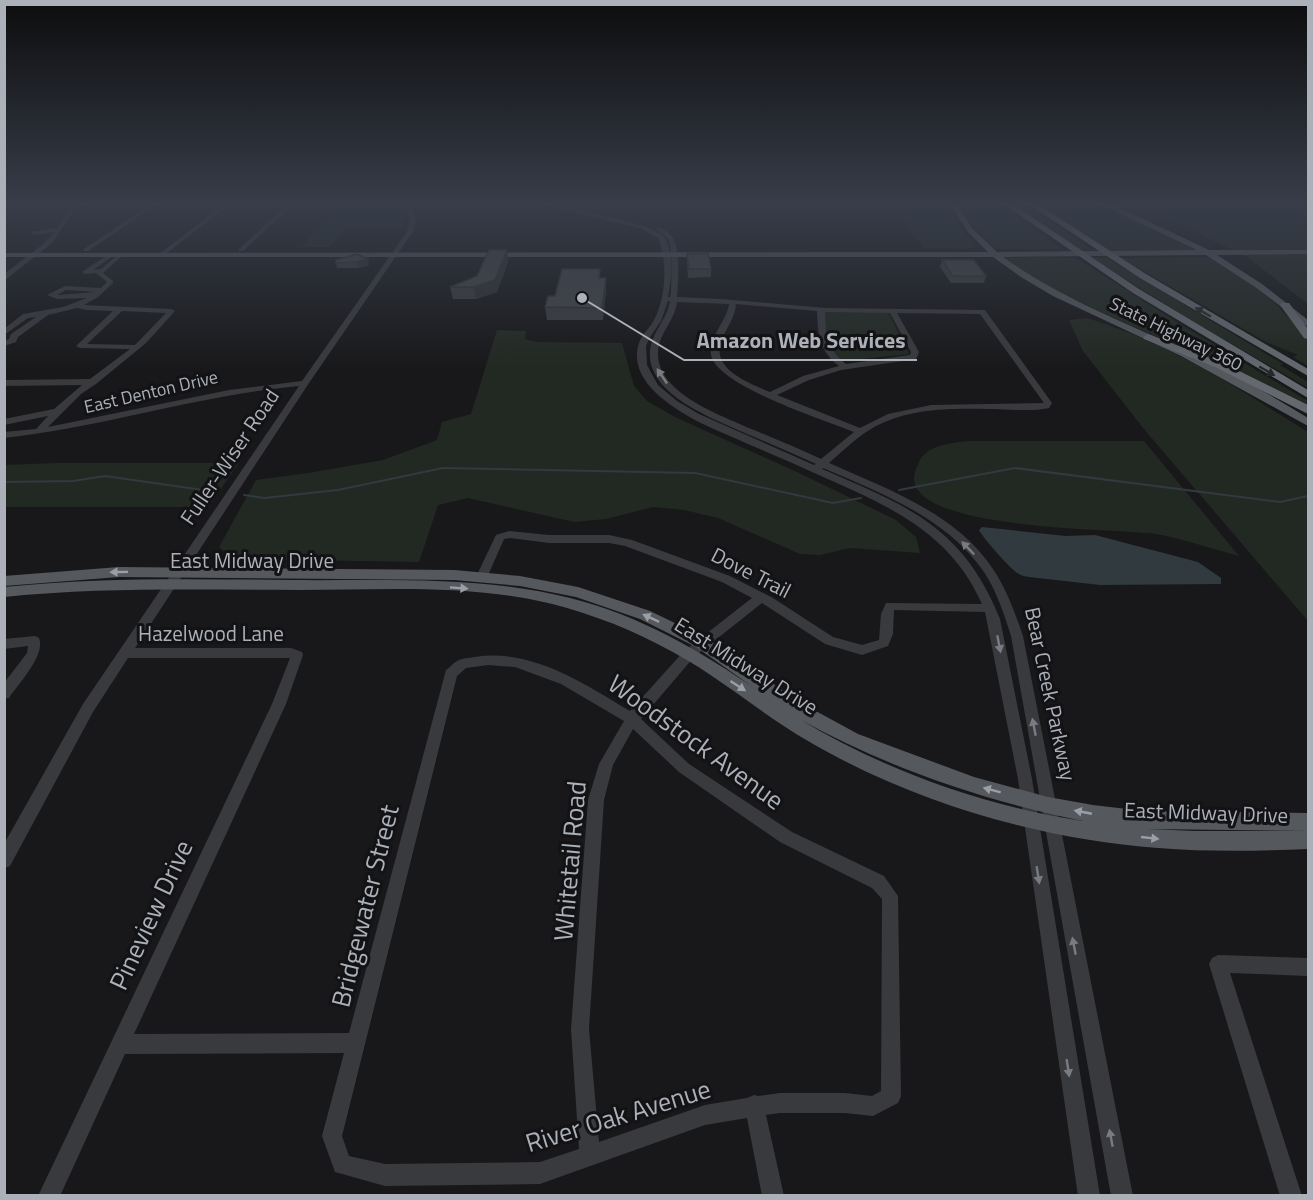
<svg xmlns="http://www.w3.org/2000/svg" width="1313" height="1200" font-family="'Titillium Web',sans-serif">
<rect width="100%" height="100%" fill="#18181a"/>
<path fill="#222922" d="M344,203H398L404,212L402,227H347L329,247H301Z
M776,203H946L960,228L976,246L967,249L924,248L893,208L778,210Z
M958,203H999L1063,250L995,249L967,220Z
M1012,203H1023L1093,250H1080Z
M1037,203H1094L1121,213L1200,250H1108Z
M1122,203H1308V304L1247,257L1174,222Z
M1043,257L1076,258L1188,329L1308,401V408C1268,387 1227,366 1184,348C1122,321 1059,297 1003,258Z
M1210,257L1256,288L1277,305L1308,340V366L1293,357L1298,355L1266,342L1121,258Z
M1092,258H1107L1283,364L1280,365L1308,382V388L1189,319Z
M829,311L888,312L909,354L840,361L824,338L825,312Z
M1087,318C1167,342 1238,388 1308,432V621L1143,428L1083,351L1069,320Z
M497,330L526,331L525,339L536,342L622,343L634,386L647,401L677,418L799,473L896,520L916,537L920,553L850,548L820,555L800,554L718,518L684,510L653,507L606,519L574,522L468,498L438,505L419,562L232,559L219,547L256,480L308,473L383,460L437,440L442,422L471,414Z
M968,441H1144L1239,556C1212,549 1184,539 1156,534C1122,528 891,532 916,469C918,466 919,460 922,457C933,444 953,443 968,441Z
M56,463H239L208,507H5V465Z"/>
<path fill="#303a3f" d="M982,527L1066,536L1095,535L1198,562L1221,578V584L1100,585L1029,577C1025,576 1022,576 1019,574C1013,572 982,537 979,530Z"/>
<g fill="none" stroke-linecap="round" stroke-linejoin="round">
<path stroke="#303a3f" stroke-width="2" d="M4,482L73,481L105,476L217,492
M899,490L1015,468L1280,502L1308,496
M244,495L264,498L338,490L443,468L695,473L833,503L861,498"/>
<path fill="#393a3e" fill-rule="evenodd" d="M78,203H84L71,215L52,243L4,281V274L8,271L42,245L55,232L33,235L31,232L57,228L67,213Z
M153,203H159L88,251H84V249Z
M226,203H232L163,256H159V254Z
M289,203H295L243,251H239V249Z
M404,203H410L416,219L414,230L309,383L135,648H291L302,652L303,655L286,704L134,1034L349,1033L446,670C450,668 453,663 457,661C462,658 469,658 475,657C532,648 584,684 630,711L684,651L752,598L722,582L625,546L609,543H549L510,538L504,539L486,580H478L476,577L496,535L509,531L549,535H609L632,540L730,576L773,598L833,637L862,645L879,640L881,614L886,603L982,604C950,532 889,506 821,476C782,458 742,442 703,424C676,410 626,382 639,343C642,334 650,328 654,320C666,297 668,262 658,238L640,228L535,203H544C566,208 654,223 664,237C675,252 671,280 668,297H670L671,292C671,280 674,248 667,238C665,235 659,232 656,229L659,227C663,229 668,232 671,235C681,245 678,283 677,297L721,299L826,308L985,310L1052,403L1049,408C1030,412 1009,409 989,409C951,408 911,408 876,426C859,435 844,450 829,463C887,489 956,513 993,569C1007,590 1015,613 1023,636L1133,1196H1111L1011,636C1004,614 997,592 984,572C947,518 881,493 823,468L822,469C908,506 963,527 1000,619L1032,779L1100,1196H1078L1018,779L985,612L894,610L893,634L888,646L862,655L825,644L762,603L694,657L641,719L689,764L792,832L884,876L898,896L901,1096L898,1103L873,1116L845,1113H780L766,1115L784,1196H762L747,1118L705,1125L540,1184L385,1186L335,1172L322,1136L344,1053L125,1054L60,1196H38L272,704L290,658H128L93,712L10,866L4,868V844L83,704L299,386C199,395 104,427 4,438V432L36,429L48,416L4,425V419L54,409L82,385L4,386V380L90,379L130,349L80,348L76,346L113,311L87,310L77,308L48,315L18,337L16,342L4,346V341L9,339L11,334L36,317L28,318L4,335V329L23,314L63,307L87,298L57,299L47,295L65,286L101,288L107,282L96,273L85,274L82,272L109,254H113V256L93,270L101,269L120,253L122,254V256L103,273L113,281V283L98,297L84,305L171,309L175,311L146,343L96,384L81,394L48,427L229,390L302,381L408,230L410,219ZM66,290L96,292L57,295ZM668,301H670C667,320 651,333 650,352C647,397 720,421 752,436C773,445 794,454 816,464L814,465L699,414L677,401L658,385L647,365L646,346L650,337L661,321ZM677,302L729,304C727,321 708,337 711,355C717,386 825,420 854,432L821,459C799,449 776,439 754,430C723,416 657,394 658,353C658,334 675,321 677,302ZM736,304L817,311C818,334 819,351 839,366L803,376L770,392C749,383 709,369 722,339C727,327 735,318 736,304ZM122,311L166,313L135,345L87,344ZM825,312L890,313L911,352L910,355L846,364C826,347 826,338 825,312ZM897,313L980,314L1044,403L931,405L888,414L860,428L777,395L809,380L841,370L916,359L919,352ZM488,665L515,667L561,684L624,721L599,764L588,800L571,1029L579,1149L540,1162L385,1164L349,1156L342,1136L457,676L466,668ZM633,729L679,772L780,842L872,888L882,899L881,1091L872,1096L845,1093H780L758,1096L754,1095L747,1098L705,1105L599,1142L589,1029L604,800L613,765Z
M35,636L39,638C46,655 19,683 9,698L4,699V683L27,653L28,646L4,649V639Z
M1218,955L1308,958V976L1230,973L1302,1196H1280L1209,964L1212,958Z"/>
<path fill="#55585d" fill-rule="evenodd" d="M950,203H956L973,229L997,252L1197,250L1098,203H1107L1133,214L1209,250H1308V254L1217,255L1262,284L1308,320V327L1255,287L1206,255L1003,257C1060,298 1124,322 1187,351C1229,371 1269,394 1308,418V426L1181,356L1053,296L1021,277L993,257H4V253L988,252L968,232Z
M119,567L454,570L520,576L578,587L650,611L708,639L803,704L858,734L974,777L1048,797L1093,805L1144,811L1308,813V831L1147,829L1196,831H1308V849C1259,851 1208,852 1158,848C1038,839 912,802 808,741C770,719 737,692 700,668C663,645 624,626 583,613C492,582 392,590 298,590C200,590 102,587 4,597V587C100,577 194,579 290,580C383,581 478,575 570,598C639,615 701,651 760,692L696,647L640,619L576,597L520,586L454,580L119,577L4,586V576ZM801,720C888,768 985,801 1083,821C985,806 886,771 801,720Z"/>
<path fill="#65696f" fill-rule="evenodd" d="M1002,203H1011L1139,289L1308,390V398L1133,293Z
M1027,203H1036L1146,274L1308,369V376L1140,278Z
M1281,303H1289L1308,329V339L1304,338L1280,305Z
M1148,334L1223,363L1308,405V414L1215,367L1144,339L1143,337Z"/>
</g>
<path fill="#3b3c3f" d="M507,250L508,262L497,292L476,299H453L450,287L477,276Z
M357,254L369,265L358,268H337L336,263Z
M687,254L711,269V277L688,278L687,262Z
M942,260L986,276L984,283H951L940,267Z
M600,269V278L606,290L603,320H547L545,307Z"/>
<path fill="#303133" d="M507,250L508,262L497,292L476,299L474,287Z
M368,259L369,265L358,268L357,262Z
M606,278V290L603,320L602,308Z"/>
<path fill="#454649" stroke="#303133" stroke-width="1.5" d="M489,250H507L495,280L474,287H450L477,276Z
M708,253L711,269H689L687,254Z
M357,254L368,259L357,262L336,263V260Z
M942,260H974L986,276H953Z
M562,269H600L599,278H606L602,308L545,307L548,296H555Z"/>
<defs><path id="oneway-solid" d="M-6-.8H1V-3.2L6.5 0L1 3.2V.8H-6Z" transform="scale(1.5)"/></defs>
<g fill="#28282c">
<use href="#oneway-solid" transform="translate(1203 312) rotate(-150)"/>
<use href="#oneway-solid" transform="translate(1267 371) rotate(30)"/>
</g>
<g fill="#787b82">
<use href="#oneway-solid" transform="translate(662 376) rotate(-124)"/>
<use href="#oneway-solid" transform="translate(968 548) rotate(-134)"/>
<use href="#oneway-solid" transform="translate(999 644) rotate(79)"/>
<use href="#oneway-solid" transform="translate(1034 727) rotate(-101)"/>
<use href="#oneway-solid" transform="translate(1038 875) rotate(81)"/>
<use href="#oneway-solid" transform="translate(1074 946) rotate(-101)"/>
<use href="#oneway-solid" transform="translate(1068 1068) rotate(81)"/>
<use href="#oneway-solid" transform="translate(1111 1138) rotate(-101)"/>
</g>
<g fill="#9a9ea7">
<use href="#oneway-solid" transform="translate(119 572) rotate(179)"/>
<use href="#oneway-solid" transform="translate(459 588) rotate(4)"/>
<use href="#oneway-solid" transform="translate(651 618) rotate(-155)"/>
<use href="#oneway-solid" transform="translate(738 686) rotate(33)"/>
<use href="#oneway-solid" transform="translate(992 790) rotate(-165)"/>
<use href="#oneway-solid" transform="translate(1083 812) rotate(-169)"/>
<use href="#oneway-solid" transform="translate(1150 838) rotate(6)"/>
</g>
<linearGradient id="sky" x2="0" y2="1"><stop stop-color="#0d0d0e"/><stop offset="0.55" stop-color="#373d49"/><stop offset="1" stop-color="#373d49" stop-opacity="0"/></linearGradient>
<rect width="1313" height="371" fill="url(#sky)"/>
<g text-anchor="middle" stroke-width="6" stroke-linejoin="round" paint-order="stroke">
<g font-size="18" fill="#abb0b9" stroke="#131315">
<text transform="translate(1176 334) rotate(26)" y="6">State Highway 360</text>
<text transform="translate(151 392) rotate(-13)" y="6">East Denton Drive</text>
</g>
<g font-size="21" fill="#abb0b9" stroke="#131315">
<text transform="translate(230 457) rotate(-56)" y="7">Fuller-Wiser Road</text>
<text x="252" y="568">East Midway Drive</text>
<text transform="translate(751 573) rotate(27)" y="7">Dove Trail</text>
<text x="211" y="641">Hazelwood Lane</text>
<text transform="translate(746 666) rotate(32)" y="7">East Midway Drive</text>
<text transform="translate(1050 694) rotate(78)" y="7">Bear Creek Parkway</text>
<text transform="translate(1206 813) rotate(2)" y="7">East Midway Drive</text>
</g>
<g font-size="26" fill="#abb0b9" stroke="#131315">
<text transform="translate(696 742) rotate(36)" y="9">Woodstock Avenue</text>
<text transform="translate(570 861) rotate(-85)" y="9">Whitetail Road</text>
<text transform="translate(365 906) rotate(-76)" y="9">Bridgewater Street</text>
<text transform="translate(151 915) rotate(-65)" y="9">Pineview Drive</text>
<text transform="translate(618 1116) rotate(-17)" y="9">River Oak Avenue</text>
</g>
</g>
<path fill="none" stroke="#abb0b9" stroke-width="2" d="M582 298L684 360H917"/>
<circle fill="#abb0b9" stroke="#131315" stroke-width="2" cx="582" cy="298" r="6"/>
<g font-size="22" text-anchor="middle" font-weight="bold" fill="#abb0b9" stroke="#131315" stroke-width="6" stroke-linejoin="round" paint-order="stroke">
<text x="801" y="348">Amazon Web Services</text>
</g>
<rect width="1313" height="1200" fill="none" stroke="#abb0b9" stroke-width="12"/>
</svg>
